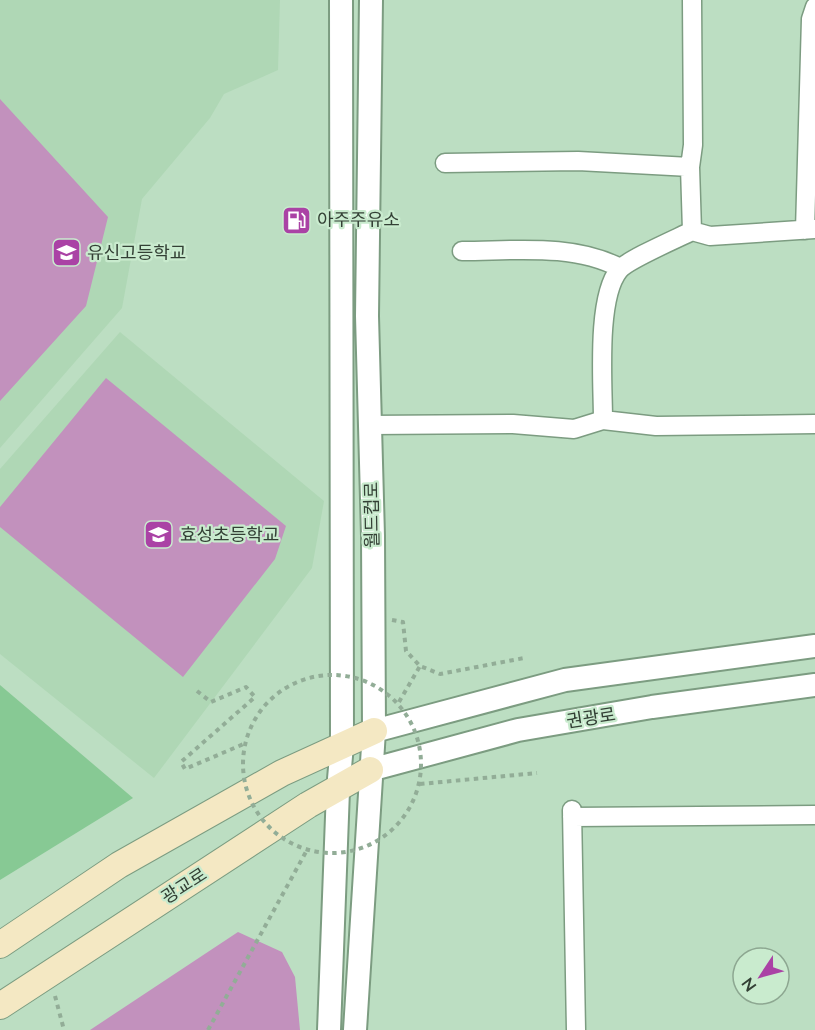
<svg xmlns="http://www.w3.org/2000/svg" width="815" height="1030" font-family="Lato,'Noto Sans KR',sans-serif">
<rect width="100%" height="100%" fill="#bcdec2"/>
<path fill="#afd7b5" d="M0,0H280L278,70L224,94L210,118L142,199L122,308L0,448Z
M120,332L324,501L312,568L154,778L0,654V469Z"/>
<path fill="#c291bd" d="M0,99L108,217L86,306L0,401Z
M106,378L286,526L275,559L183,677L0,527V507Z
M238,932L282,952L295,977L300,1030H90Z"/>
<path fill="#87c994" d="M0,685L133,798L0,880Z"/>
<g fill="none" stroke-linecap="round" stroke-linejoin="round">
<defs>
<path id="minor" d="M445,163L578,161L690,167
M805,230L811,19L815,7
M692,231L690,167L693,145L692,0
M462,251C513,251 573,243 620,268
M603,420C603,384 596,298 619,270C627,260 678,238 692,231L710,236L815,229
M369,425L513,424L574,429L603,420L656,426L815,424
M572,810L576,1030
M572,817L815,815"/>
<path id="tertiary" d="M374,731L565,680L815,646
M370,770L518,730L652,707L815,685
M329,1030L338,790L342,745L341,0
M355,1030L374,731L373,536L367,316L371,0"/>
<path id="secondary" d="M0,945L119,865L282,773L374,731
M0,1006L308,805L370,770"/>
</defs>
<use href="#minor" stroke="#7c9c81" stroke-width="21"/>
<use href="#tertiary" stroke="#7c9c81" stroke-width="26"/>
<use href="#secondary" stroke="#7c9c81" stroke-width="28"/>
<path stroke="#92ad97" stroke-width="4" stroke-dasharray="4.5 4.5" stroke-linecap="butt" d="M392,620L403,622L406,651L420,666L440,674L524,658
M197,691L211,702L246,687L255,697L181,762L185,769L246,743
M399,702L420,666
M420,784L537,773
M55,996L64,1030
M208,1030L307,850"/>
<use href="#minor" stroke="#fff" stroke-width="18"/>
<use href="#tertiary" stroke="#fff" stroke-width="22"/>
<use href="#secondary" stroke="#f4e8c3" stroke-width="26"/>
<path stroke="#92ad97" stroke-width="4" stroke-dasharray="4.5 4.5" stroke-linecap="butt" d="M243 764a89 89 0 1 1 178 0a89 89 0 1 1-178 0Z"/>
</g>
<defs>
<symbol id="fuel-square" viewBox="-11 -11 22 22"><rect x="-9" y="-9" width="18" height="18" rx="4" fill="#aa42a5" stroke="#c9ebce"/><path d="M-5.5-6h7V0h2V4h1.3V-2.5L3-4.5l.8-.8L6-3V5H2.5V1h-1V6h-7ZM-4.2-4.7v3.2H.2V-4.7Z" fill="#fff"/></symbol>
<symbol id="school-square" viewBox="-11 -11 22 22"><rect x="-9" y="-9" width="18" height="18" rx="4" fill="#aa42a5" stroke="#c9ebce"/><path d="M0-5L7-2L0 1L-7-2ZM-4 1L0 2.5L4 1V4Q0 6-4 4Z" fill="#fff"/></symbol>
</defs>
<g fill-rule="evenodd">
<use href="#fuel-square" x="280" y="204" width="33" height="33"/>
<use href="#school-square" x="50" y="236" width="33" height="33"/>
<use href="#school-square" x="142" y="518" width="33" height="33"/>
</g>
<g text-anchor="middle" stroke-width="4.5" stroke-linejoin="round" paint-order="stroke">
<g font-size="18" fill="#334035" stroke="#c9ebce" text-anchor="start">
<text x="317" y="226">아주주유소</text>
<text x="87" y="259">유신고등학교</text>
<text x="180" y="541">효성초등학교</text>
</g>
<g font-size="18" fill="#334035" stroke="#c9ebce">
<text transform="translate(372 515) rotate(-91)" y="6">월드컵로</text>
<text transform="translate(591 718) rotate(-9)" y="6">권광로</text>
<text transform="translate(184 886) rotate(-33)" y="6">광교로</text>
</g>
</g>
<g transform="translate(761 976) rotate(234)"><circle r="28" fill="#c9ebce" stroke="#8da791" stroke-width="1.5"/>
<path d="M0-4.5L10 22L0 15L-10 22Z" fill="#aa42a5"/>
<text y="-9" font-size="16" font-weight="bold" text-anchor="middle" fill="#334035">N</text>
</g>
</svg>
